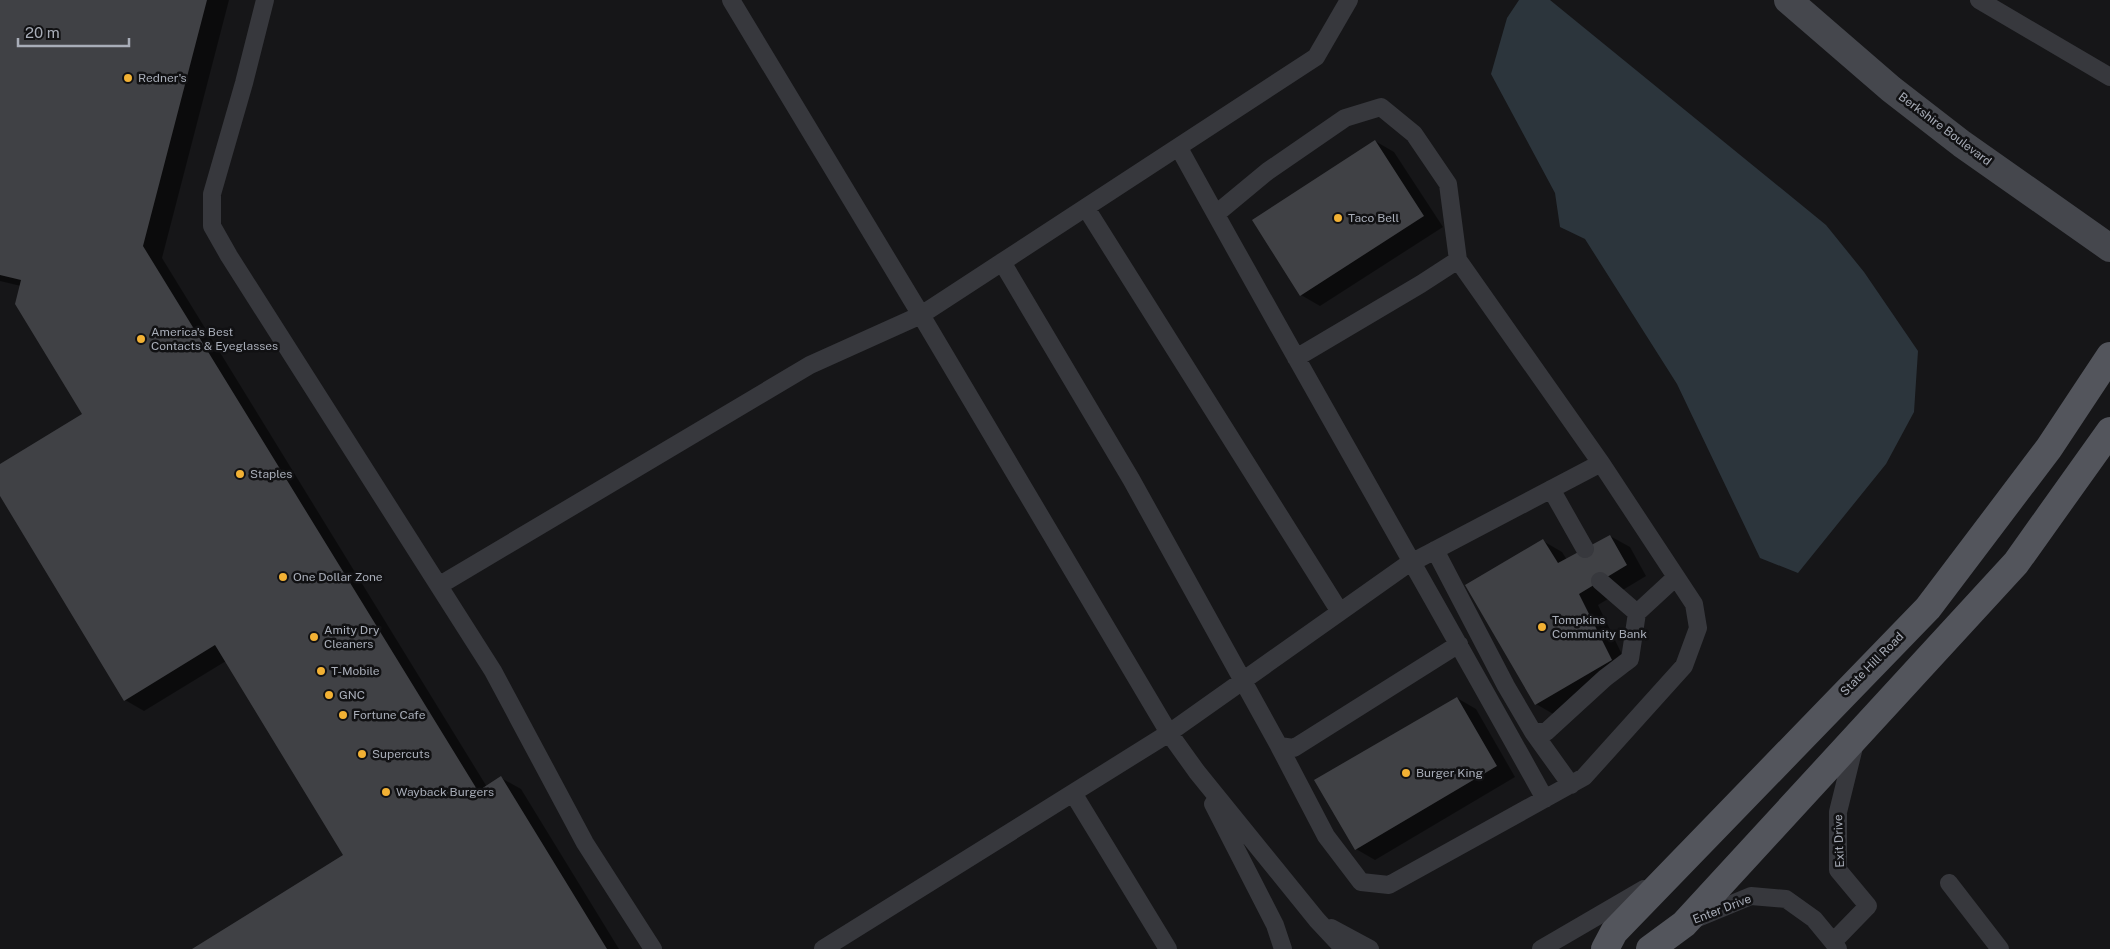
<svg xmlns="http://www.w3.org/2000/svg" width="2110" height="949" font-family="'Public Sans',sans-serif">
<rect width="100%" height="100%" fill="#161618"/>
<path fill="#2c353c" d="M1519,0H1550L1826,225L1864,272L1918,351L1914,412L1886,464L1798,573L1760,558L1677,384L1585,239L1560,227L1555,193L1491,74L1507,18Z"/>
<path fill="#0007" d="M0,0H229L162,258L487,787L501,778L521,789L619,949H194L345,856L226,661L144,711L125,700L0,494V466L84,414L21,286L0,281Z
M1375,141L1394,152L1443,227L1320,306L1301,295Z
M1610,536L1630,547L1646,576L1598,605L1630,671L1555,715L1536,704L1543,541L1562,552L1567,560Z
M1457,698L1476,709L1515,777L1375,860L1356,849Z"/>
<path fill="#404145" d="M0,0H207L143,246L478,791L501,776L607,949H192L343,855L215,645L124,701L0,496V464L82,414L15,304L21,280L0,275Z
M1375,140L1424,216L1300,296L1252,220Z
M1610,535L1627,565L1579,594L1612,660L1535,705L1465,585L1543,539L1558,563Z
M1457,697L1497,766L1355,850L1314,780Z"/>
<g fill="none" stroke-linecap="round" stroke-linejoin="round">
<path stroke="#37383d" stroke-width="18" d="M265,0L244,83L212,194V226L229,256L493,671L585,843L653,949
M731,0L921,315L1169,733L1197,772L1317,920L1344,949
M1979,0L2110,77
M1179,148C1299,366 1424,581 1545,799
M1086,208L1340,612
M1216,214L1268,171L1345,118L1381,107L1414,134L1448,184L1458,260L1421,284L1296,358
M1002,262L1131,479L1279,746L1294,748L1459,644
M1551,489L1585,549
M1435,550L1506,686L1533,732H1546L1605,678L1630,659L1637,613L1676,577
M1600,581L1637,613
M440,585L810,365L921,315L1316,57L1349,0
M1533,732L1571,785
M1279,746L1326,836L1361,882L1389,885L1584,777L1684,666L1698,628L1694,604L1601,463L1458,260
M1073,793L1168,949
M1213,804L1275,925L1283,949
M1949,883L2000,949
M1693,920L1751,896L1786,899L1814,919L1833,942
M1331,928L1370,949
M823,949L1169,733L1405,566L1601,463
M1541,949L1644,889
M1838,949L1833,942L1868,906L1838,870V812L1855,743"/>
<path stroke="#45474d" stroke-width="28" d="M1788,0L1891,89L1962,144L2110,248"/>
<path stroke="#53555c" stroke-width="28" d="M1605,949L1614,932L1928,608L2049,448L2110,356
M1650,949L1684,924L2016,563L2110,431"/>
</g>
<g fill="#f2b134" stroke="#111113" stroke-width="2">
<circle cx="128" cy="78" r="5"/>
<circle cx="1338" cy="218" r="5"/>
<circle cx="141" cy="339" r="5"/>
<circle cx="240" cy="474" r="5"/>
<circle cx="283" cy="577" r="5"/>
<circle cx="1542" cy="627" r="5"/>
<circle cx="314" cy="637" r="5"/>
<circle cx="321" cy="671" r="5"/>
<circle cx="329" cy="695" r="5"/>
<circle cx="343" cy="715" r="5"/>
<circle cx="362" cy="754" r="5"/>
<circle cx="1406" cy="773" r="5"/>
<circle cx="386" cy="792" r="5"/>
</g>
<g text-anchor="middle" stroke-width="5" stroke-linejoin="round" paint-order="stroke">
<g font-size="12" fill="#a8adb8" stroke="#111113" text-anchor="start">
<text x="138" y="82">Redner's</text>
<text x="1348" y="222">Taco Bell</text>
<text x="151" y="336">America's Best<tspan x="151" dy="14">Contacts &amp; Eyeglasses</tspan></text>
<text x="250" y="478">Staples</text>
<text x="293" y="581">One Dollar Zone</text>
<text x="1552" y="624">Tompkins<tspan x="1552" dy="14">Community Bank</tspan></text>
<text x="324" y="634">Amity Dry<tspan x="324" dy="14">Cleaners</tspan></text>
<text x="331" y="675">T-Mobile</text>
<text x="339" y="699">GNC</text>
<text x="353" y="719">Fortune Cafe</text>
<text x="372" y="758">Supercuts</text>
<text x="1416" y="777">Burger King</text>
<text x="396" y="796">Wayback Burgers</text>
</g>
<g font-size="12" fill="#a8adb8" stroke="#111113">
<text transform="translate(1945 129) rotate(37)" y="4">Berkshire Boulevard</text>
<text transform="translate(1872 664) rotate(-45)" y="4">State Hill Road</text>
<text transform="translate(1839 841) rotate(-92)" y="4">Exit Drive</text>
<text transform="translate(1722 909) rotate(-21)" y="4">Enter Drive</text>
</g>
</g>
<path d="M18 38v8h111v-8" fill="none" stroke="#a8adb8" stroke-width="2.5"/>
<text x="25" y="38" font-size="15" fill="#a8adb8" stroke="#111113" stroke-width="4" paint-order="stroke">20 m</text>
</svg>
